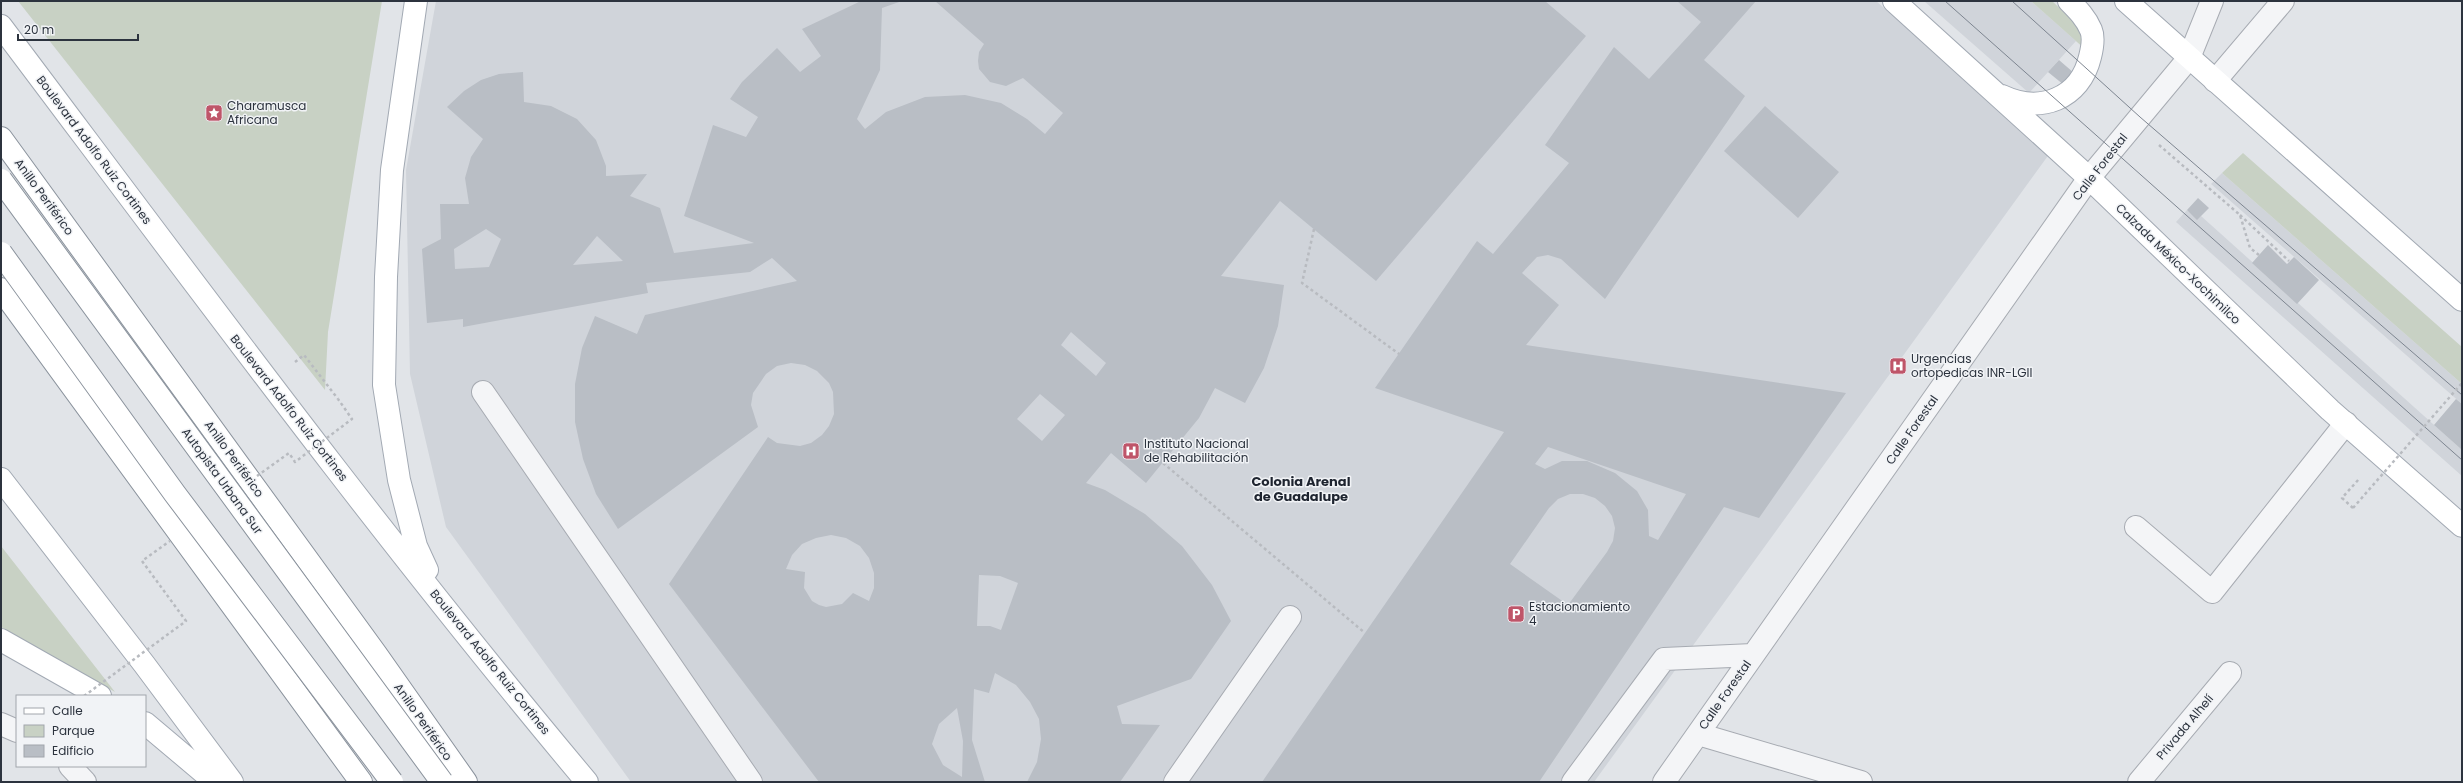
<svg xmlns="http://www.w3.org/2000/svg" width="2463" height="783" font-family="Poppins,sans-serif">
<rect width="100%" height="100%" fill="#e1e4e8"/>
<path fill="#d0d4da" d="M436,1H1876L2050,153L1594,782H631L446,527L410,374L406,170Z
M1924,1H2031L2076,41L2029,93Z
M2222,173L2462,384V404L2211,184Z
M2187,210L2197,219L2201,216L2462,450V476L2176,222Z"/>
<path fill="#c8d1c4" d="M18,1H382L328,332L325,390Z
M2031,1H2052C2070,18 2080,25 2086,50Z
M2243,153L2462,347V384L2222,173Z
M1,546L115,692L1,627Z"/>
<path fill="#b9bec5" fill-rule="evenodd" d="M861,1H902L882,8L880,70L857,119L865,129L886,112L925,97L965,95L1001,103L1027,119L1045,134L1063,113L1023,78L1006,86L990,82L979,69L978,61L979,52L984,44L935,1H1545L1586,36L1376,281L1280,201L1221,276L1284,285L1278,326L1264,368L1245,403L1215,388L1199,418L1146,483L1111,453L1086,483L1105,490L1145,514L1182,546L1212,585L1231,621L1191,679L1117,706L1122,724L1160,725L1120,782H1027L1037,762L1041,739L1039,719L1030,702L1016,685L995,673L989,693L974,689L972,740L985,782H819L669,584L768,437L777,443L800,446L811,443L822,435L829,426L834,414L833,392L829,383L817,371L805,365L791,363L777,366L766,374L753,393L751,405L758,427L618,529L596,494L583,459L575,422V384L582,348L595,316L637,334L645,315L797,281L772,258L750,272L646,283L648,293L463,327V319L427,323L422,249L441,239L440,204H469L465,178L471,157L483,139L447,107L464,91L481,80L499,74L523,72L524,102L551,106L577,119L596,140L606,166V176L647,174L630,196L660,208L674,253L754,243L684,216L713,125L746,137L758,117L730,99L742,82L777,48L800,72L821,56L802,29ZM486,229L501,239L489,267L455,269L454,249ZM597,236L623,261L573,265ZM1071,332L1106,363L1096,376L1061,345ZM1040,394L1065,415L1042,441L1017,419ZM831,535L846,538L860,546L869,558L874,573V588L869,601L853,593L842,604L826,607L819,605L812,601L804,588L805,572L786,569L792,555L802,544L816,538ZM979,575L1000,576L1018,583L1001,630L990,626H977ZM957,708L963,741L962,777L943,765L932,744L939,724Z
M1677,1H1756L1704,60L1745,96L1605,299L1561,259L1548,255L1537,257L1522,273L1559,305L1526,345L1846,393L1759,518L1724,507L1539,782H1262L1504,432L1375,388L1477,241L1493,254L1569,163L1545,145L1614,47L1649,79L1701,22ZM1548,447L1686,494L1658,540L1649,536L1648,510L1637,491L1615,473L1587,461H1562L1545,469L1535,464ZM1570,494H1583L1595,498L1605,506L1612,516L1615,528L1613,541L1607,552L1568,605L1510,564L1549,508L1558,499Z
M2059,60L2074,73L2064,85L2048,72Z
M1765,106L1839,172L1798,218L1724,151Z
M2198,198L2209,208L2197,220L2187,210Z
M2268,245L2287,264L2294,257L2319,280L2297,304L2252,263Z
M2456,399L2462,404V450L2434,425Z"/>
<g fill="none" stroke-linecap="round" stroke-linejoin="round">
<defs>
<path id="minor" d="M2215,81L2283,1
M483,392L751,782
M2136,527L2212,592L2346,423
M1,724L17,731
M1698,734L1861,782
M70,766L85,782
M1175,782L1290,617
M1573,782L1664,659L1753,655
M1664,782L2089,178L2189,58L2212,1
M2139,782L2230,673"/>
<path id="major" d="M416,1L392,170L386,277L384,385L399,480L416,546L427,570
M1894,1L2089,178L2330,410L2462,526
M2126,1L2462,300
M1,26C193,281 382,538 587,782
M2002,96C2040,114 2080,99 2090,57C2092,49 2094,37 2091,30C2086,18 2078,10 2069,1
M1,479L144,664L232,782
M1,640L100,696
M145,723L215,782"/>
<path id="highway" d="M1,138L376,654L466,782
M1,289L361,782"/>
</defs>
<use href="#minor" stroke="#a7abb2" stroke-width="24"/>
<use href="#major" stroke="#a2a9b3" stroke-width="24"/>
<use href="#highway" stroke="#8b939d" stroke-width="24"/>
<path stroke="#b8bbc0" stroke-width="2.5" stroke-dasharray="3 3" stroke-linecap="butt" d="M2159,145L2240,215L2250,248L2259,255
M2240,215L2289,261
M1314,229L1302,283L1399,354
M295,362L304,355L338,399
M1163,463L1365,633
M2353,508L2342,498L2359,479"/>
<use href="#minor" stroke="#f4f5f7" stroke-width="22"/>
<use href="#major" stroke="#fff" stroke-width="22"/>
<use href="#highway" stroke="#fff" stroke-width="22"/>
<path stroke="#7d8590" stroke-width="1" d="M1945,1L2462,460
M2012,1L2140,117L2462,395"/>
<defs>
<path id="highway-bridge" d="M1,180L442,782
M1,253L175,494L392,782"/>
</defs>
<use href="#highway-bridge" stroke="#8b939d" stroke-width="24" stroke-linecap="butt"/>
<path stroke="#b8bbc0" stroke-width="2.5" stroke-dasharray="3 3" stroke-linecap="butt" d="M257,476L289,453L295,462L352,419L338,399
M2353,508L2462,383
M84,696L186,621L142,561L170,541"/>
<use href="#highway-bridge" stroke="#fff" stroke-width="22"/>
</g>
<defs>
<symbol id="sight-square" viewBox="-11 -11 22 22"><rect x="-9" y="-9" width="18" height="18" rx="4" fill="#bf5569" stroke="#f1f3f6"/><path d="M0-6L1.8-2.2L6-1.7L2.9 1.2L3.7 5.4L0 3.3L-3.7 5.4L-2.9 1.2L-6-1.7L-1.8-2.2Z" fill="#fff"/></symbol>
<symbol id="hospital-square" viewBox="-11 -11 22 22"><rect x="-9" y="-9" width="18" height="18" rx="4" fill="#bf5569" stroke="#f1f3f6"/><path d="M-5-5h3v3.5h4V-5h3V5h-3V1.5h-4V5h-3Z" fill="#fff"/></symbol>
<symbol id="parking-square" viewBox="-11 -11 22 22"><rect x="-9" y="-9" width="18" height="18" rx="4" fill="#bf5569" stroke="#f1f3f6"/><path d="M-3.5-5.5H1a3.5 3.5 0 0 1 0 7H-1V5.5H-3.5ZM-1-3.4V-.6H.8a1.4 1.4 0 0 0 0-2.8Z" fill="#fff"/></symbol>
</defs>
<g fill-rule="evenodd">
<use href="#sight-square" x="204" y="103" width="20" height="20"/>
<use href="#hospital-square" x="1888" y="356" width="20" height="20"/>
<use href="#hospital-square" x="1121" y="441" width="20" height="20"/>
<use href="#parking-square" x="1506" y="604" width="20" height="20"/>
</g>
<g text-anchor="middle" stroke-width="3" stroke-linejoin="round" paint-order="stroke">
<g font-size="12" fill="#2c333e" stroke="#f1f3f6" text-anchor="start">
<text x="227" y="110">Charamusca<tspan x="227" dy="14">Africana</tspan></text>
<text x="1911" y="363">Urgencias<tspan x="1911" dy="14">ortopedicas INR-LGII</tspan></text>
<text x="1144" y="448">Instituto Nacional<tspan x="1144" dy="14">de Rehabilitación</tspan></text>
<text x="1529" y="611">Estacionamiento<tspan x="1529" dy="14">4</tspan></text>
</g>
<g font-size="12" fill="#2c333e" stroke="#f1f3f6">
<text transform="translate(94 150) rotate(53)" y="4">Boulevard Adolfo Ruiz Cortines</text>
<text transform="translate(2100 167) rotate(-52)" y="4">Calle Forestal</text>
<text transform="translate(44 197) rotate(54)" y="4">Anillo Periférico</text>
<text transform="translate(2178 264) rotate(44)" y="4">Calzada México-Xochimilco</text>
<text transform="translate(289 408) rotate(52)" y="4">Boulevard Adolfo Ruiz Cortines</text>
<text transform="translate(1912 430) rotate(-55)" y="4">Calle Forestal</text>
<text transform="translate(234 459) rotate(54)" y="4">Anillo Periférico</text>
<text transform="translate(222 481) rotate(54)" y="4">Autopista Urbana Sur</text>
<text transform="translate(490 662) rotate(51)" y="4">Boulevard Adolfo Ruiz Cortines</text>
<text transform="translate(1725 695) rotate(-55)" y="4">Calle Forestal</text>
<text transform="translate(423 722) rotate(55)" y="4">Anillo Periférico</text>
<text transform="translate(2185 727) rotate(-50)" y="4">Privada Alhelí</text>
</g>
<g font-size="13" font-weight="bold" fill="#1e242f" stroke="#f1f3f6">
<text x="1301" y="486">Colonia Arenal<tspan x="1301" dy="15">de Guadalupe</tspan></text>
</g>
</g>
<rect width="2463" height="783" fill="none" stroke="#2c333e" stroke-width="4"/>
<rect x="16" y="695" width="130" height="72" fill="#f1f3f6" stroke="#a2a6ac"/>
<rect x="24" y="708" width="20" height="6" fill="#ffffff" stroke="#a2a6ac"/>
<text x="52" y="715" font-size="12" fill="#2c333e">Calle</text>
<rect x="24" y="725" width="20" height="12" fill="#c8d1c4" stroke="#a2a6ac"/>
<text x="52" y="735" font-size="12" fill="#2c333e">Parque</text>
<rect x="24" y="745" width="20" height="12" fill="#b9bec5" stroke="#a2a6ac"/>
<text x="52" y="755" font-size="12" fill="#2c333e">Edificio</text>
<path d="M18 34v6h120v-6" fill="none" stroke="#2c333e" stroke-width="2"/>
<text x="24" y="34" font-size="12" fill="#2c333e" stroke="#f1f3f6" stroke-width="3" paint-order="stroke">20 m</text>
</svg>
